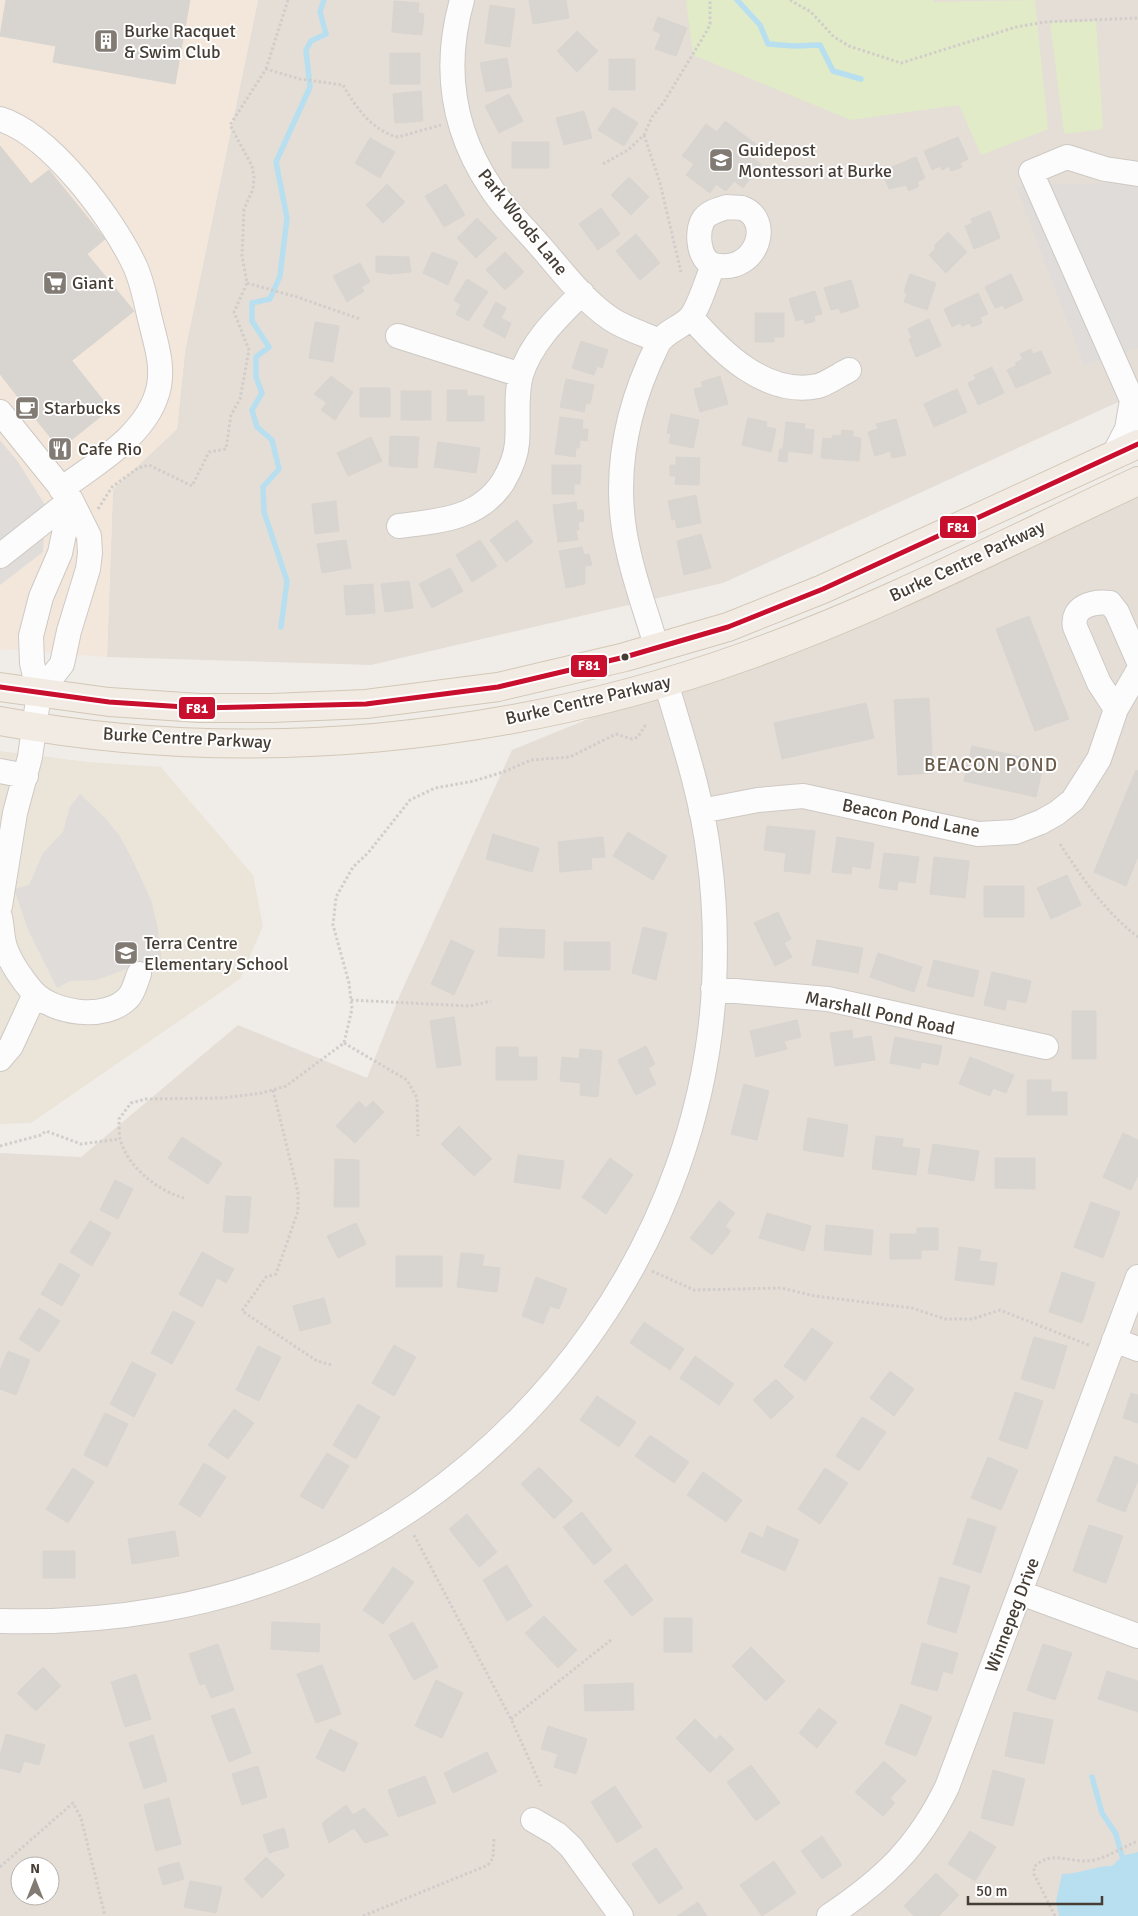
<svg xmlns="http://www.w3.org/2000/svg" width="1138" height="1916" font-family="Signika,sans-serif">
<rect width="100%" height="100%" fill="#f0ede9"/>
<path fill="#e5ded6" fill-rule="evenodd" d="M258,0H1138V393L723,583L371,665L107,657L113,489L177,429L185,351Z
M1138,495V1916H0V1153L81,1157L238,1025L367,1078L399,997L512,750ZM20,1866H50V1896H20Z"/>
<path fill="#f3e7db" d="M0,0H258L185,351L177,429L113,489L107,657L0,649Z"/>
<path fill="#ebe4d8" d="M0,751L88,762L161,767L253,875L263,926L240,979L31,1123L0,1124Z"/>
<path fill="#e1ebc8" d="M686,0H933L934,2L1035,0L1048,129L981,155L959,105L851,120L693,55Z
M1096,21L1103,129L1064,134L1050,22Z"/>
<path fill="#dfdcd9" d="M1138,182V348L1084,365L1016,186Z
M0,440L18,462L45,505L43,552L0,585Z
M80,794L106,819L119,835L131,857L151,900L158,929L163,971L129,968L96,980L70,981L57,988L29,932L14,889L29,885L43,853L63,832L70,807Z"/>
<path fill="#b8dfef" d="M1138,1852V1916H1059L1056,1901L1062,1874C1080,1874 1094,1866 1112,1866L1122,1856Z"/>
<g fill="none" stroke-linecap="round" stroke-linejoin="round">
<path stroke="#b8dfef" stroke-width="5.5" d="M737,0L760,25L768,44L794,46L820,45L833,71L861,79
M281,627L287,581L264,512L263,487L279,469L272,440L257,427L252,410L262,393L256,377V357L269,347L252,321V303L270,299L280,276L287,218L276,162L310,87L306,50L311,41L326,34L320,12L324,0
M1092,1777L1102,1813L1116,1834L1122,1856"/>
</g>
<path fill="#d8d4d0" stroke="#d8d4cf" d="M6,0H190L175,84L53,62L56,46L0,36Z
M529,0H566L569,18L533,24Z
M394,1L419,3L418,13L424,14L422,35L392,32Z
M490,5L515,9L510,47L485,43Z
M658,17L687,28L676,56L655,49L661,34L653,30Z
M577,31L598,51L577,72L557,51Z
M390,53H420V84H390Z
M507,58L512,87L486,92L480,63Z
M609,59H635V90H609Z
M421,91L423,121L395,123L393,94Z
M509,94L523,121L499,133L485,106Z
M613,107L638,123L624,146L598,130Z
M584,111L592,138L564,145L556,118Z
M725,121L757,145L750,156L761,164L743,188L734,181L726,191L716,184L710,193L686,175L694,164L682,156L706,124L717,132Z
M958,137L968,159L960,163L962,167L951,171L949,166L942,170L940,166L932,170L924,151Z
M370,138L395,152L380,178L355,163Z
M512,142H549V168H512Z
M0,146L31,184L49,170L105,239L87,254L134,311L21,401L0,374Z
M916,157L925,178L917,182L919,186L909,191L906,185L889,189L882,171Z
M629,177L649,197L631,215L611,195Z
M387,184L405,202L383,223L366,205Z
M446,184L465,215L444,227L425,196Z
M601,208L620,234L598,250L579,224Z
M990,211L1000,238L974,249L965,226L973,223L971,219Z
M477,218L497,238L476,258L457,238Z
M948,232L967,252L946,273L929,255L936,248L934,246Z
M636,234L660,263L640,280L616,251Z
M432,252L458,262L448,285L423,273Z
M505,252L524,272L505,290L486,270Z
M376,256L409,257L411,272L390,274L376,272Z
M360,263L370,282L361,287L364,291L347,302L333,276Z
M910,274L936,283L927,310L904,302L907,294L904,292Z
M1011,274L1023,300L1005,309L1003,305L995,308L985,287Z
M467,279L488,292L468,321L456,314L461,305L454,300Z
M851,280L859,307L841,313L839,308L831,310L824,288Z
M815,291L822,314L814,316L815,321L805,324L804,319L796,321L789,299Z
M978,293L988,314L980,317L982,323L972,327L970,323L962,326L960,323L952,327L944,309Z
M496,302L506,308L501,318L511,323L505,338L483,326Z
M755,313H784V337H774V342H755Z
M929,319L941,346L916,357L909,339L912,338L908,329Z
M315,322L339,326L333,362L309,358Z
M581,341L608,350L602,368L597,366L594,375L572,368Z
M1031,349L1033,354L1041,351L1051,373L1016,388L1007,370L1017,365L1015,363L1023,359L1020,354Z
M72,361L110,409L60,449L21,401Z
M992,367L1004,393L978,405L968,383L976,379L974,375Z
M331,376L353,392L335,420L321,410L327,403L314,394Z
M720,376L728,404L700,412L694,389L703,387L701,382Z
M566,379L594,385L590,404L586,403L584,412L560,407Z
M360,388H390V417H360Z
M957,389L967,412L934,427L924,404Z
M447,390H467V396H484V421H447Z
M401,391H431V420H401Z
M671,414L699,420L693,448L669,443L671,434L667,433Z
M560,417L583,420L582,429H588L587,441L580,440L579,448H576L575,457L555,454Z
M748,418L767,422L766,427L776,429L771,452L742,445Z
M896,419L906,455L892,458L890,451L875,456L868,432L878,429L876,424Z
M786,422L805,424L804,429L814,430L812,454L788,451L787,462L778,461L780,449H783Z
M842,430L853,431V437L861,438L859,461L821,458L823,438L832,439L833,435L841,436Z
M390,436L419,437L417,468L389,466Z
M371,437L382,461L348,476L337,453Z
M438,442L480,448L476,473L434,467Z
M676,457L700,458L699,485L675,484L676,476H670V465H676Z
M552,465H581L580,484H574V494H552Z
M696,495L701,523L677,528L675,519L672,520L668,501Z
M336,501L339,531L315,534L312,504Z
M576,502L577,510H583L584,521L578,522L579,530H576L578,540L558,542L553,505Z
M517,520L533,542L506,562L490,540Z
M701,534L711,568L684,575L677,541Z
M346,540L351,568L322,573L317,544Z
M480,540L497,566L472,582L456,555Z
M582,547L584,555L589,554L592,565L585,566V584L566,588L559,551Z
M450,568L463,591L432,608L419,584Z
M409,581L413,608L385,612L381,584Z
M373,584L375,613L346,615L344,586Z
M1029,616L1069,719L1035,731L996,629Z
M929,698L933,773L898,775L894,700Z
M866,703L874,738L782,759L774,723Z
M972,746L1044,762L1036,797L964,781Z
M1136,770L1138,771V856L1126,886L1094,872Z
M767,826L815,831L810,874L784,871L786,853L764,850Z
M628,832L667,856L653,880L613,856Z
M493,834L539,848L532,872L486,859Z
M603,837L605,857L591,858L592,869L560,872L558,842Z
M837,837L874,843L870,869L852,866L851,874L832,872Z
M884,853L919,857L915,883L898,881L897,890L879,888Z
M934,857L969,861L965,898L930,894Z
M1067,875L1081,905L1051,919L1037,888Z
M984,886H1024V917H984Z
M778,912L791,939L784,943L792,957L775,966L754,923Z
M643,927L667,933L656,980L632,973Z
M500,928L545,930L544,958L498,956Z
M451,940L474,951L454,995L431,984Z
M817,940L863,948L858,973L812,965Z
M564,942H610V970H564Z
M878,953L922,967L914,992L870,977Z
M934,960L979,971L973,997L927,986Z
M992,972L1031,981L1026,1003L1007,999L1005,1010L984,1005Z
M1072,1011H1096V1059H1072Z
M454,1017L461,1065L437,1068L430,1021Z
M797,1020L801,1037L784,1041L787,1049L756,1057L750,1031Z
M852,1030L853,1039L871,1036L875,1060L835,1066L830,1033Z
M895,1037L942,1046L938,1065L921,1062L920,1069L890,1063Z
M646,1046L655,1064L648,1068L656,1084L636,1095L618,1060Z
M496,1047H518V1057H537V1080H496Z
M580,1049L602,1051L598,1097L580,1095L581,1083L560,1081L562,1057L579,1059Z
M970,1057L1014,1075L1006,1093L993,1088L990,1096L959,1084Z
M1027,1080H1051V1092H1067V1115H1027Z
M744,1084L769,1091L757,1140L731,1134Z
M359,1101L366,1108L373,1101L384,1112L355,1143L336,1126Z
M808,1118L848,1125L843,1157L803,1150Z
M459,1126L492,1159L474,1176L441,1144Z
M1123,1133L1138,1140V1175L1131,1190L1103,1177Z
M876,1136L903,1139L902,1147L920,1149L916,1175L872,1169Z
M182,1137L222,1163L208,1184L168,1158Z
M933,1144L979,1151L974,1181L928,1173Z
M518,1155L564,1161L560,1189L514,1182Z
M610,1158L633,1175L606,1214L582,1197Z
M995,1158H1035V1189L995,1188Z
M335,1159L359,1160V1207H334Z
M115,1180L133,1189L118,1219L100,1210Z
M226,1196L251,1197L248,1233L223,1232Z
M719,1201L735,1213L725,1226L731,1231L712,1255L690,1238Z
M1091,1202L1120,1212L1103,1258L1074,1247Z
M767,1213L811,1226L804,1251L759,1238Z
M90,1221L111,1233L92,1266L70,1252Z
M356,1223L366,1244L338,1258L327,1236Z
M826,1225L873,1230L871,1255L824,1250Z
M917,1228H938V1250H921V1259H890V1234H917Z
M959,1247L981,1250L979,1261L997,1263L994,1285L955,1280Z
M202,1252L234,1269L226,1283L217,1278L202,1307L179,1294Z
M461,1253L484,1255L482,1266L500,1268L497,1292L457,1287Z
M396,1256H442V1287H396Z
M60,1263L80,1275L62,1306L41,1294Z
M1062,1272L1095,1283L1082,1323L1049,1312Z
M536,1277L567,1289L559,1309L550,1306L543,1324L522,1316Z
M324,1298L331,1323L300,1331L293,1306Z
M39,1308L60,1321L39,1352L19,1339Z
M173,1311L195,1322L172,1364L151,1353Z
M644,1322L684,1349L670,1370L630,1343Z
M812,1328L833,1343L805,1381L784,1366Z
M1034,1337L1067,1346L1054,1389L1021,1379Z
M394,1345L416,1357L394,1396L372,1383Z
M258,1346L281,1357L259,1401L236,1390Z
M8,1351L30,1360L16,1395L0,1389V1370Z
M695,1356L734,1384L719,1405L680,1378Z
M132,1362L156,1374L134,1417L110,1404Z
M890,1371L914,1389L894,1416L870,1398Z
M776,1379L794,1397L771,1419L753,1400Z
M1015,1392L1043,1401L1027,1449L999,1440Z
M1131,1393L1138,1395V1423L1123,1418Z
M597,1396L636,1422L619,1447L580,1420Z
M358,1404L380,1417L356,1459L333,1445Z
M234,1409L254,1423L228,1459L208,1445Z
M105,1413L128,1424L107,1467L84,1455Z
M862,1417L886,1432L859,1471L836,1456Z
M650,1435L689,1462L674,1483L635,1456Z
M327,1453L349,1466L323,1509L300,1496Z
M1115,1456L1138,1465V1480L1125,1512L1097,1501Z
M988,1457L1018,1470L1001,1510L971,1498Z
M204,1463L226,1477L200,1517L179,1504Z
M539,1467L573,1501L554,1519L521,1484Z
M73,1468L94,1482L68,1523L46,1509Z
M825,1468L848,1483L820,1524L798,1509Z
M703,1472L742,1500L726,1522L687,1495Z
M582,1512L612,1550L594,1565L563,1527Z
M467,1514L497,1552L479,1567L449,1529Z
M968,1518L996,1527L981,1573L953,1564Z
M1089,1525L1123,1536L1106,1583L1073,1571Z
M767,1526L799,1540L785,1571L741,1552L750,1532L763,1538Z
M175,1531L179,1556L132,1564L128,1539Z
M43,1551H75V1578H43Z
M626,1564L653,1600L632,1616L604,1581Z
M507,1565L532,1606L507,1621L483,1580Z
M393,1567L414,1582L383,1624L363,1610Z
M940,1577L970,1586L956,1633L927,1624Z
M544,1616L577,1650L558,1668L525,1633Z
M664,1618H692V1652H664Z
M272,1622L320,1624L319,1652L271,1649Z
M413,1622L438,1667L414,1680L389,1635Z
M922,1643L958,1653L952,1674L943,1671L937,1691L911,1684Z
M218,1644L234,1690L211,1698L205,1683L200,1685L189,1654Z
M1043,1644L1072,1653L1055,1700L1027,1690Z
M751,1647L785,1681L766,1701L732,1666Z
M322,1665L341,1714L316,1723L297,1674Z
M43,1667L61,1686L36,1711L17,1693Z
M1107,1671L1138,1681V1712L1098,1699Z
M136,1674L151,1719L125,1727L111,1682Z
M436,1680L463,1693L442,1738L415,1726Z
M633,1683L634,1710L585,1711L584,1685Z
M901,1704L932,1717L916,1756L885,1744Z
M234,1708L251,1753L229,1762L211,1716Z
M819,1708L837,1722L817,1748L799,1733Z
M1014,1712L1053,1720L1044,1764L1005,1756Z
M695,1719L716,1740L720,1735L734,1749L710,1773L676,1738Z
M548,1726L587,1739L576,1774L554,1767L558,1754L541,1749Z
M330,1729L358,1743L344,1772L316,1758Z
M6,1734L45,1745L39,1765L24,1761L20,1773L0,1768V1755Z
M153,1735L167,1781L144,1789L129,1743Z
M487,1752L497,1772L453,1793L444,1773Z
M884,1761L906,1781L890,1798L895,1803L883,1816L855,1792Z
M751,1765L780,1803L756,1821L727,1782Z
M258,1766L267,1797L242,1805L232,1774Z
M993,1770L1025,1779L1013,1826L981,1818Z
M425,1776L436,1803L398,1817L388,1790Z
M615,1786L642,1827L617,1843L591,1802Z
M169,1798L181,1844L156,1851L144,1805Z
M346,1805L353,1815L364,1808L389,1835L365,1843L354,1828L329,1843L322,1823Z
M284,1828L289,1847L269,1853L263,1835Z
M970,1831L996,1847L975,1881L948,1864Z
M822,1836L842,1865L822,1879L801,1851Z
M656,1848L683,1888L659,1904L632,1864Z
M266,1857L285,1875L262,1898L244,1879Z
M774,1861L796,1893L762,1916L740,1885Z
M179,1862L184,1879L163,1885L158,1868Z
M936,1873L959,1895L939,1916H914L904,1906Z
M190,1881L222,1887L216,1913L184,1907Z
M698,1902L707,1916H677Z"/>
<g fill="none" stroke-linecap="round" stroke-linejoin="round">
<defs>
<path id="minor" d="M462,0C443,67 452,130 491,188C504,209 524,227 540,246C562,271 583,300 611,319C626,329 644,334 660,341
M0,119C51,135 112,218 134,264C143,282 146,304 151,323C156,344 163,364 159,386C150,433 97,463 61,489
M727,207C731,208 738,207 742,208C773,219 758,270 720,266C715,266 711,265 707,261C698,251 697,231 703,220C708,212 718,210 727,207Z
M691,317C721,352 766,397 818,386C828,383 839,375 849,370
M398,336L521,375
M0,412L71,500L0,556
M1113,456L1127,429L1132,400L1031,172L1067,157L1105,169L1138,174
M399,526C439,521 479,519 503,482C510,470 516,457 517,443C519,421 515,396 521,375C531,342 559,316 582,293
M657,649C648,617 636,586 629,554C611,481 625,410 658,344C664,332 682,327 690,318C699,308 707,279 713,266
M39,693L62,664L69,631L88,569L90,553L89,536L71,500
M1116,709L1099,683L1075,627C1071,607 1092,601 1110,603L1117,612L1138,660
M0,771L26,776
M701,811L758,800L803,796L978,834L1015,832L1041,822L1057,813L1073,800L1099,759L1116,709L1138,671
M0,906L15,813L30,757L39,693L32,663L31,636L41,597L60,553L71,500
M0,917C2,926 2,938 5,947C10,962 23,981 33,992C54,1014 106,1021 128,998C134,992 136,981 139,974
M713,989L828,999L1046,1047
M0,1059L11,1046L35,994
M1114,1340L1138,1349
M1021,1593L1138,1636
M0,1621C105,1624 219,1607 315,1563C539,1461 701,1234 714,987C716,943 715,899 709,856C702,797 683,740 666,683
M533,1820L557,1834L571,1847L621,1916
M829,1916C884,1879 918,1847 947,1787L1138,1277"/>
<path id="major" d="M0,687L109,702L200,708H272L366,704L498,687L625,657L728,627L823,589L1138,444
M0,721C247,767 510,741 746,656C881,608 1009,541 1138,481"/>
</defs>
<use href="#minor" stroke="#cdc9c5" stroke-width="26"/>
<use href="#major" stroke="#d3c7b6" stroke-width="30"/>
<path stroke="#d1cdca" stroke-width="3" stroke-dasharray="2.5 2.5" stroke-linecap="butt" d="M790,0L811,12L834,37L849,46L901,63L1016,27L1045,22L1138,18
M266,69L288,0
M644,135L660,183L681,272
M603,164L628,150L644,135L652,117L664,102L708,29L710,24V0
M247,283L297,297L360,319
M98,509L112,487L138,468L149,465L192,486L209,452L226,449L231,415L240,399L249,350L234,312L247,283L242,256L244,209L253,189L254,177L252,166L230,125L266,69L300,79L343,85C355,106 372,131 398,137L441,125
M1060,844C1083,879 1104,911 1138,937
M351,1000L470,1006L491,1001
M344,1043L407,1080L417,1098L418,1136
M273,1090L298,1192V1211L276,1274L266,1277L242,1311L317,1361L332,1365
M0,1146L41,1135L46,1131L81,1144L120,1139
M184,1198C158,1191 126,1166 120,1138C119,1132 119,1125 119,1119L131,1103L146,1099L223,1098L262,1093L286,1086L344,1043L352,1009L349,983L333,925L336,897L353,867L368,853L410,800L435,788L474,781L506,771L531,760L570,757L616,734L632,739L638,737L646,724
M652,1271L694,1290L781,1288L815,1296L912,1308L945,1319H972L1000,1310L1091,1346
M414,1535L511,1719L541,1786
M511,1719L611,1640
M0,1867L73,1803L81,1818L105,1916
M363,1916L488,1865L493,1858L494,1838
M1055,1916L1034,1874V1867C1053,1848 1071,1865 1094,1860C1110,1856 1123,1847 1138,1841"/>
<use href="#minor" stroke="#fdfcfc" stroke-width="24"/>
<use href="#major" stroke="#f1ebe3" stroke-width="28"/>
<defs>
<path id="bus-1" d="M0,687L109,702L200,708L366,704L498,687L625,657L728,627L823,589L1138,444"/>
</defs>
<use href="#bus-1" stroke="#fff" stroke-width="9"/>
<use href="#bus-1" stroke="#c8102e" stroke-width="5"/>
</g>
<defs>
<symbol id="building-square" viewBox="-11 -11 22 22"><rect x="-9" y="-9" width="18" height="18" rx="4" fill="#827b74" stroke="#fff"/><path d="M-4-6H4V6H1V3H-1V6H-4ZM-2.5-4.3h1.7v1.8h-1.7ZM.8-4.3h1.7v1.8H.8ZM-2.5-1h1.7V.8h-1.7ZM.8-1h1.7V.8H.8Z" fill="#fff"/></symbol>
<symbol id="school-square" viewBox="-11 -11 22 22"><rect x="-9" y="-9" width="18" height="18" rx="4" fill="#827b74" stroke="#fff"/><path d="M0-5L7-2L0 1L-7-2ZM-4 1L0 2.5L4 1V4Q0 6-4 4Z" fill="#fff"/></symbol>
<symbol id="supermarket-square" viewBox="-11 -11 22 22"><rect x="-9" y="-9" width="18" height="18" rx="4" fill="#827b74" stroke="#fff"/><path d="M-6-5.5h2.5l.6 2H6L4.5 2H-2.5L-4.4-4H-6ZM-1.5 3.2a1.3 1.3 0 1 0 .1 0ZM3 3.2a1.3 1.3 0 1 0 .1 0Z" fill="#fff"/></symbol>
<symbol id="cafe-square" viewBox="-11 -11 22 22"><rect x="-9" y="-9" width="18" height="18" rx="4" fill="#827b74" stroke="#fff"/><path d="M-5.5-4.5H6V0H3Q3 3.5 0 3.5H-2.5Q-5.5 3.5-5.5 0ZM3-3.2v2h1.7v-2ZM-6 4.5H4V6H-6Z" fill="#fff"/></symbol>
<symbol id="restaurant-square" viewBox="-11 -11 22 22"><rect x="-9" y="-9" width="18" height="18" rx="4" fill="#827b74" stroke="#fff"/><path d="M-5-6h1v4h1v-4h1v4h1v-4h1v5L-1.5 .5V6h-2V.5L-5-1ZM5-6V6H3V1.5H1.5Q1.5-4 5-6Z" fill="#fff"/></symbol>
</defs>
<g fill-rule="evenodd">
<use href="#building-square" x="92" y="27" width="28" height="28"/>
<use href="#school-square" x="707" y="146" width="28" height="28"/>
<use href="#supermarket-square" x="41" y="269" width="28" height="28"/>
<use href="#cafe-square" x="13" y="394" width="28" height="28"/>
<use href="#restaurant-square" x="46" y="435" width="28" height="28"/>
<use href="#school-square" x="112" y="939" width="28" height="28"/>
</g>
<circle fill="#463e35" stroke="#fff" stroke-width="2" cx="625" cy="657" r="4.5"/>
<g text-anchor="middle" stroke-width="4" stroke-linejoin="round" paint-order="stroke">
<g font-size="18" fill="#463e35" stroke="#fff" text-anchor="start">
<text x="124" y="37">Burke Racquet<tspan x="124" dy="21">&amp; Swim Club</tspan></text>
<text x="738" y="156">Guidepost<tspan x="738" dy="21">Montessori at Burke</tspan></text>
<text x="72" y="289">Giant</text>
<text x="44" y="414">Starbucks</text>
<text x="78" y="455">Cafe Rio</text>
<text x="144" y="949">Terra Centre<tspan x="144" dy="21">Elementary School</tspan></text>
</g>
<g font-size="18" fill="#463e35" stroke="#fff">
<text transform="translate(523 222) rotate(51)" y="6">Park Woods Lane</text>
<text transform="translate(967 561) rotate(-25)" y="6">Burke Centre Parkway</text>
<text transform="translate(588 700) rotate(-13)" y="6">Burke Centre Parkway</text>
<text transform="translate(187 738) rotate(3)" y="6">Burke Centre Parkway</text>
<text transform="translate(911 818) rotate(11)" y="6">Beacon Pond Lane</text>
<text transform="translate(880 1013) rotate(12)" y="6">Marshall Pond Road</text>
<text transform="translate(1012 1615) rotate(-69)" y="6">Winnepeg Drive</text>
</g>
<g font-size="19" letter-spacing="1" fill="#695b4c" stroke="#fff">
<text x="991" y="771">BEACON POND</text>
</g>
</g>
<g stroke="#fff" stroke-width="2">
<rect x="939" y="515" width="38" height="24" rx="5" fill="#c8102e"/>
<rect x="570" y="654" width="38" height="24" rx="5" fill="#c8102e"/>
<rect x="178" y="696" width="38" height="24" rx="5" fill="#c8102e"/>
</g>
<g font-size="14" text-anchor="middle" font-weight="bold" fill="#fff">
<text x="958" y="532">F81</text>
<text x="589" y="670">F81</text>
<text x="197" y="713">F81</text>
</g>
<g transform="translate(35 1881)"><circle r="24" fill="#ffffff" stroke="#b5b2ae"/>
<path d="M0-4L9 19L0 12L-9 19Z" fill="#827b74"/>
<text y="-8" font-size="14" font-weight="bold" text-anchor="middle" fill="#463e35">N</text>
</g>
<path d="M968 1896v8h134v-8" fill="none" stroke="#463e35" stroke-width="2.5"/>
<text x="976" y="1896" font-size="15" fill="#463e35" stroke="#ffffff" stroke-width="4" paint-order="stroke">50 m</text>
</svg>
